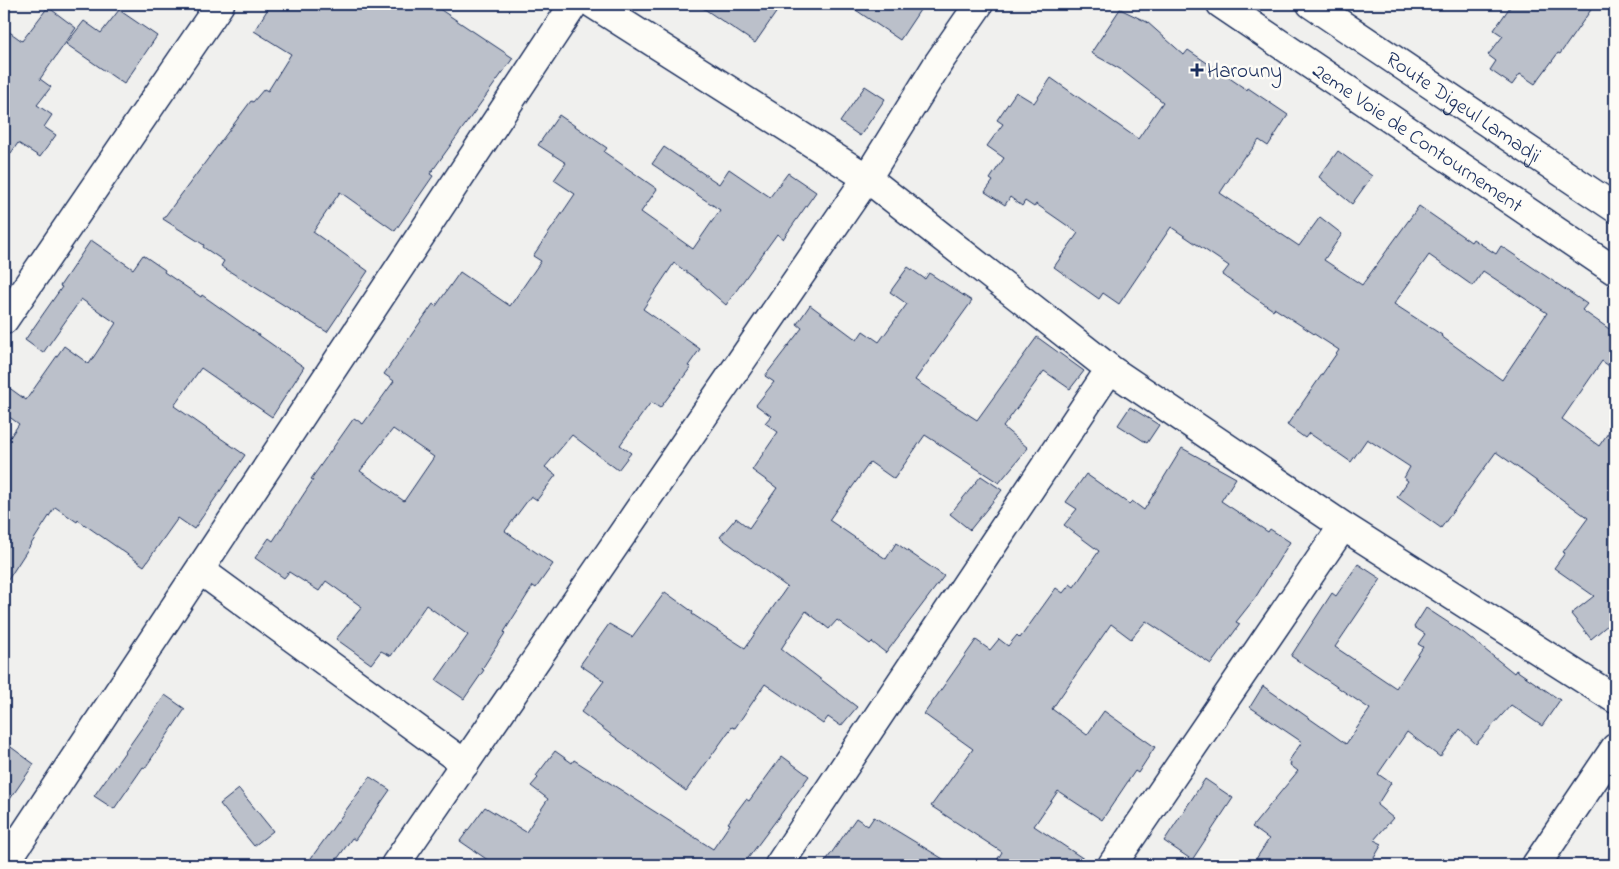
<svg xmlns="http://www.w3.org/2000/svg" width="1619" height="869" font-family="'Indie Flower',sans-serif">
<rect width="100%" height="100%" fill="#f0f0ee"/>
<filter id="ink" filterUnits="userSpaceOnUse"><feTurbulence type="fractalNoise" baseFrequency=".02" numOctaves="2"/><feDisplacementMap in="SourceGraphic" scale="10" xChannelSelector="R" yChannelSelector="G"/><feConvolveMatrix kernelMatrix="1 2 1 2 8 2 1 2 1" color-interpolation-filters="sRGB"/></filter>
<g filter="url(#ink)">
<path fill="#bbc0ca" stroke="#1b2f5e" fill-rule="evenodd" d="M271,4H432L513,58L430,174L433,176L395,231L340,192L313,232L368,271L327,332L221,266L224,261L203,247L204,245L163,219L251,101L253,102L264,89L268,91L291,54L254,31Z
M697,4H782L755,43Z
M847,4H924L900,40Z
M1512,4H1595L1560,54L1558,53L1535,84L1520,74L1512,85L1490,70L1496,61L1488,55L1503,36L1494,30Z
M48,7L76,28L40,79L51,87L37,105L52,115L44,127L56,135L40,157L18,143L4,163V28L22,41Z
M1120,9L1147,22L1184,55L1188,50L1247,90L1248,88L1288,115L1268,146L1259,140L1247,156L1245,155L1220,193L1299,246L1320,217L1342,234L1324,260L1362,285L1419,206L1471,242L1473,239L1496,254L1501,246L1587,304L1582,310L1615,333V370L1602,361L1562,419L1599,446L1615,423V619L1591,639L1571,614L1594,596L1554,568L1565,553L1563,552L1588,518L1496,452L1441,528L1397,497L1408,481L1404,478L1410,467L1367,439L1351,462L1309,433L1305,438L1287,425L1339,350L1274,308L1273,310L1222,275L1229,266L1171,227L1119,304L1103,293L1099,299L1054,267L1078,233L1036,204L1034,207L1025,201L1022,206L1010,197L1005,205L985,192L993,181L990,179L1004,158L987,146L1003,124L997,120L1016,92L1034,103L1051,78L1138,139L1163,102L1120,69L1091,53ZM1429,255L1473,286L1483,271L1547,313L1502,380L1441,336L1442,335L1394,304Z
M119,10L157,36L124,84L66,44L84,21L101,33Z
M865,86L885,99L860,136L840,122Z
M559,115L607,148L604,152L657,189L641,212L693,249L720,210L652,164L664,147L719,184L729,169L770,197L788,173L816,192L783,239L777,234L726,305L696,279L674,263L643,309L700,349L688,366L691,367L660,408L651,402L620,445L631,453L618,470L572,435L545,467L556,475L537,500L531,496L505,531L553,564L536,588L533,586L504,632L505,633L482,669L484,670L464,699L436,680L468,635L426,605L391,656L381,651L371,664L336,639L362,607L326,581L319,591L289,572L284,578L255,558L269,538L273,541L313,480L311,479L354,418L363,424L394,381L384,374L433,304L436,306L460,272L510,306L541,261L533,256L575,194L554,180L566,163L538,145ZM393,429L434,457L404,501L360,471Z
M1338,151L1372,176L1352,204L1319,177Z
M91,240L133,269L143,255L165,270L164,272L201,297L202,295L304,367L272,417L201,368L174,406L245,455L194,529L178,518L144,566L78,520L77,522L55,507L4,586V446L19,424L4,413V384L26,400L64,346L89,364L116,323L81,299L43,353L25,340L62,287L60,286Z
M908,267L925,279L929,273L972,301L915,380L977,420L1037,337L1084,371L1070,389L1044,371L1003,427L1028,448L999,483L925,435L894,479L870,462L829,520L886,559L896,543L944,576L886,653L872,642L870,644L837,620L829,629L806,611L781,649L857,707L841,726L828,717L823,724L765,684L735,728L732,727L686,791L581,712L604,681L580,665L609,624L632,637L665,592L693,612L692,614L745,648L787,587L720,537L736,518L749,528L777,488L752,470L778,432L765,423L771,416L756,405L774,382L765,376L802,328L797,324L810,305L857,340L863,331L879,342L907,304L890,292Z
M1130,407L1159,425L1147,443L1118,425Z
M1182,448L1236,478L1221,501L1268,532L1270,529L1290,542L1255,598L1236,622L1240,624L1211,664L1146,621L1131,639L1111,624L1052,709L1087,735L1104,711L1155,747L1138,773L1135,771L1102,820L1058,791L1034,826L1093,865H994L1002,852L931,806L973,749L924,714L976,640L990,650L999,639L1008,646L1017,635L1020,638L1056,588L1063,593L1070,584L1074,587L1099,551L1064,525L1077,509L1066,502L1086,474L1129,504L1132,501L1144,510Z
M981,476L1002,490L970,530L950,514Z
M1358,564L1381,579L1335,647L1396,688L1423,647L1418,644L1425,634L1414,627L1426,608L1464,633L1514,673L1516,670L1560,700L1542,726L1511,705L1476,744L1460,729L1440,757L1407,732L1378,774L1391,783L1377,805L1393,818L1374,840L1382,844L1370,865H1252L1269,839L1252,827L1298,771L1290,765L1291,763L1288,762L1302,742L1250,707L1263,686L1346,744L1370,709L1291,656L1332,593L1336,596Z
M165,695L185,709L145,768L143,767L114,809L94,796Z
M4,742L34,764L4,808Z
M555,751L572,763L574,760L713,849L730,824L728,823L746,799L749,801L782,756L809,776L743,865H495L460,841L485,807L526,832L548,799L531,786L538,778L536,776Z
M370,777L390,790L355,840L352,838L333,865H306Z
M1205,779L1233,798L1192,860L1164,841Z
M239,789L273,831L254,846L220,804Z
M874,817L953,865H823L856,818L868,826Z"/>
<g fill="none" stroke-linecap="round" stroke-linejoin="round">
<defs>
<path id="minor" d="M593,4L867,178L1110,369L1343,526L1615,699
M4,320L220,4
M200,570L465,764
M4,865L574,4
M395,865L867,178L939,62L979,4
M779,865L1110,369
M1112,865L1343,526
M1536,865L1615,748"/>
<g id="major">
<path id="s1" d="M1221,4L1615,271"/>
<path id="s2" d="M1311,4L1615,208"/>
</g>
</defs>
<use href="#minor" stroke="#1b2f5e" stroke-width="31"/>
<use href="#major" stroke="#1b2f5e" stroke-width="31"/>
<use href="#minor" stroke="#fdfcf7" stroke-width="28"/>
<use href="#major" stroke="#fdfcf7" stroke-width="28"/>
</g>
</g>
<path fill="#1b2f5e" stroke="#fdfcf7" stroke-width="2" d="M1194.5 62.5h5v5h5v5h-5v5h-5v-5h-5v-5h5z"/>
<g text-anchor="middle" stroke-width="5" stroke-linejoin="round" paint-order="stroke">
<g font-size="21" fill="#1b2f5e" stroke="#fdfcf7" text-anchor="start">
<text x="1207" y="77">Harouny</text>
</g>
<g font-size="21" fill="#1b2f5e" stroke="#fdfcf7">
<text dy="7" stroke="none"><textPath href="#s2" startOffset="184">Route Digeul Lamadji</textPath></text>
<text dy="7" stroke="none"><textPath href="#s1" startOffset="238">2eme Voie de Contournement</textPath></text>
</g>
</g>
<rect width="1619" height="869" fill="none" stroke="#fdfcf7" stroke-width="20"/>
<rect x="10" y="10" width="1599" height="849" fill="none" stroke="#1b2f5e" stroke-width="2" filter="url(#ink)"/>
</svg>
